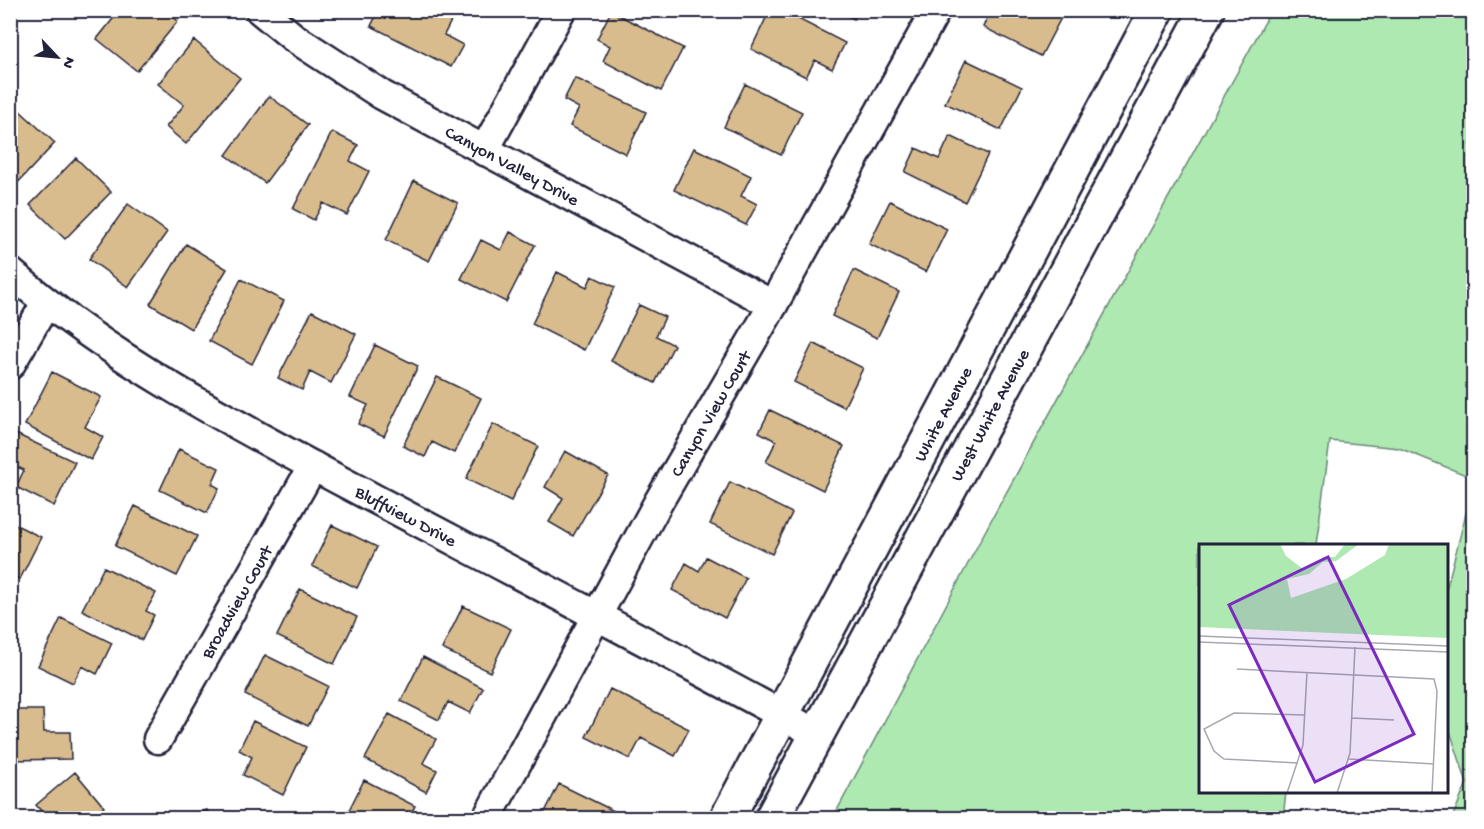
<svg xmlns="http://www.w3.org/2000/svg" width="1484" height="829" font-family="'Gochi Hand',sans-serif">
<rect width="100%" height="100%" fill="#fff"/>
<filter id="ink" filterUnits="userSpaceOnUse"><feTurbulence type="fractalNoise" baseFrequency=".0167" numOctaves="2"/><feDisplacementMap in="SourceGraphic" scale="12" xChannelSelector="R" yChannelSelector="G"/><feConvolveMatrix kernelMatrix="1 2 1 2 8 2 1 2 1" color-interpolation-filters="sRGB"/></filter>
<g filter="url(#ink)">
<path fill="#ade9b0" stroke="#688676" stroke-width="1.5" d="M1271,11H1473V478L1399,448L1330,441L1316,545L1200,546V792H1286L1283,818H833L989,524Z
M1473,487V818H1452L1467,783L1447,722L1446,590Z"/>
<path fill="#d8bc8d" stroke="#22223b" stroke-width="1.5" d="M120,10H165L178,21L137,71L97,39Z
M379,10H393L398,13L400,10H446L454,15L444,35L463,45L451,67L371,26Z
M770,10H781L845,43L832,69L815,60L806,77L751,49Z
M837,10H858L854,19Z
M991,10H1056L1063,14L1041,56L983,27Z
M611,11L683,48L661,91L603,61L610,46L597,39Z
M194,40L240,78L186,144L166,127L184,105L158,84Z
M966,60L1022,87L1001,130L945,103Z
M575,78L646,112L626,154L570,126L579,108L564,100Z
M745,84L802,112L781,155L724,127Z
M269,96L308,125L265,183L226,155Z
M19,110L55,143L10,191V120Z
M332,132L358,145L350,161L369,171L347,215L323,203L314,220L293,209Z
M950,136L988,154L965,202L905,172L916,148L939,159Z
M694,148L751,176L741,196L757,204L746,225L674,190Z
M76,158L111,192L65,239L30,205Z
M414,181L458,203L429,261L386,240Z
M890,201L947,229L926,272L869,244Z
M128,204L167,232L128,287L89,259Z
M510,232L535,245L506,302L461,279L481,240L501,250Z
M186,244L227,269L191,329L150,304Z
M854,270L899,292L877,338L832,316Z
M557,272L587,287L592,276L615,287L584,350L532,324Z
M241,279L284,301L252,364L209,341Z
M639,305L665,317L656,336L674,345L655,383L611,361Z
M312,311L356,334L331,383L310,372L302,390L278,378Z
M813,343L863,368L844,407L794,382Z
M375,345L418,366L384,436L358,424L368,405L350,397Z
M52,372L101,397L85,427L103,437L91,460L25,425Z
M437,377L481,398L454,453L432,442L425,457L403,446Z
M770,410L844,446L823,490L766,462L776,441L759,432Z
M493,424L538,446L511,501L466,479Z
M16,434L75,462L54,506L16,487L24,470L10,464V446Z
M179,449L219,468L212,484L219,488L207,513L160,490Z
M565,451L608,475L573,536L549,522L563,498L545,487Z
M730,482L792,513L772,554L710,524Z
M135,506L197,536L177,576L115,546Z
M10,522L41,537L20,579L10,575Z
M332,525L377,547L357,588L312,566Z
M706,557L746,578L725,618L672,590L686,563L699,571Z
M104,567L156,593L146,611L154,615L142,640L82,610Z
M300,589L357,617L334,664L277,636Z
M463,606L511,629L490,672L442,649Z
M61,618L112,643L97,674L82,666L73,683L38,666Z
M265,655L328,686L308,726L245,695Z
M423,657L483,688L470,713L448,702L439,720L401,701Z
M610,689L689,729L675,756L641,738L630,759L586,737Z
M10,710H43L44,732H70L71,759L10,760Z
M389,714L436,739L423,763L437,770L426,792L365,759Z
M253,721L306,747L283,795L243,775L252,757L239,750Z
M75,772L104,807L90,818H47L36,805Z
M364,780L415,806L408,818H345Z
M559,784L624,816L622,818H542Z
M207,810L211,818H182Z
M230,812L232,818H213Z"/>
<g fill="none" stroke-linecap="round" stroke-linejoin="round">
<defs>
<g id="minor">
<path id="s1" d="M260,10L293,37L382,95L773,305"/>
<path d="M484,151L561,10"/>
<path id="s2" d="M10,272C117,365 251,433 375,499C523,577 671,654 817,734"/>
<path d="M10,365L46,303"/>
<path id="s3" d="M158,739L313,466"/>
<path id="s4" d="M487,818L659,501L773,305L936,10"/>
</g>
<g id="secondary">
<path id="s5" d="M727,818L1157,10"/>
<path id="s6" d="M772,818L1207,10"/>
</g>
</defs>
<use href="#minor" stroke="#22223b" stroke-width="33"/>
<use href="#secondary" stroke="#22223b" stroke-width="38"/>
<use href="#minor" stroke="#fff" stroke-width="28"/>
<use href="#secondary" stroke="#fff" stroke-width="33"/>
</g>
</g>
<g text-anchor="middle" stroke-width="4.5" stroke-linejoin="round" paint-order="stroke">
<g font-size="18" fill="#22223b" stroke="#fff">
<text dy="6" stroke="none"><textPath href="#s1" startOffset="297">Canyon Valley Drive</textPath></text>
<text dy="6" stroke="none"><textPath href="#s4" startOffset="462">Canyon View Court</textPath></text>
<text dy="6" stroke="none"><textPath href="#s5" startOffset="458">White Avenue</textPath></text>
<text dy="6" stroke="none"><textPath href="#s6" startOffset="458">West White Avenue</textPath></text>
<text dy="6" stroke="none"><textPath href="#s2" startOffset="466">Bluffview Drive</textPath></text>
<text dy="6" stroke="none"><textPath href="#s3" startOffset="158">Broadview Court</textPath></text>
</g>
</g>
<g transform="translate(1199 544)">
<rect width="249" height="249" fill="#fff"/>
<path d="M0,0H81L87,12L104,25L125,13H136L146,0H160L137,17L124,18L110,30L88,35L92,54L147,35L186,11L190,0H249V94L0,83Z" fill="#ade9b0"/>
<path fill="none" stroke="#a7a7b1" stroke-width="1.5" d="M0,92L249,102M0,98L249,108M38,125L235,135L238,147L233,249M153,174L195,176M150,215L235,220M99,219L25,215L15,207L5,185L35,169L106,171M88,249L104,201L108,128M138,249L151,209L156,103"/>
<path fill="#7b2cbf" fill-opacity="0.15" stroke="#7b2cbf" stroke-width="3" d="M129,13L215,190L116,238L30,61Z"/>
<rect width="249" height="249" fill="none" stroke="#22223b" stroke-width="3"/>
</g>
<rect width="1484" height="829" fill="none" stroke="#fff" stroke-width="36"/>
<rect x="18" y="18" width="1448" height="793" fill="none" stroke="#22223b" stroke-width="2" filter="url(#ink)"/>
<g transform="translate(57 57) rotate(116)" stroke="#ffffff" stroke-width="4.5" paint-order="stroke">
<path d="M0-4.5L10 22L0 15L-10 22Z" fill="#22223b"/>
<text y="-9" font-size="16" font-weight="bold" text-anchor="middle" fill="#22223b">N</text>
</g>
</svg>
